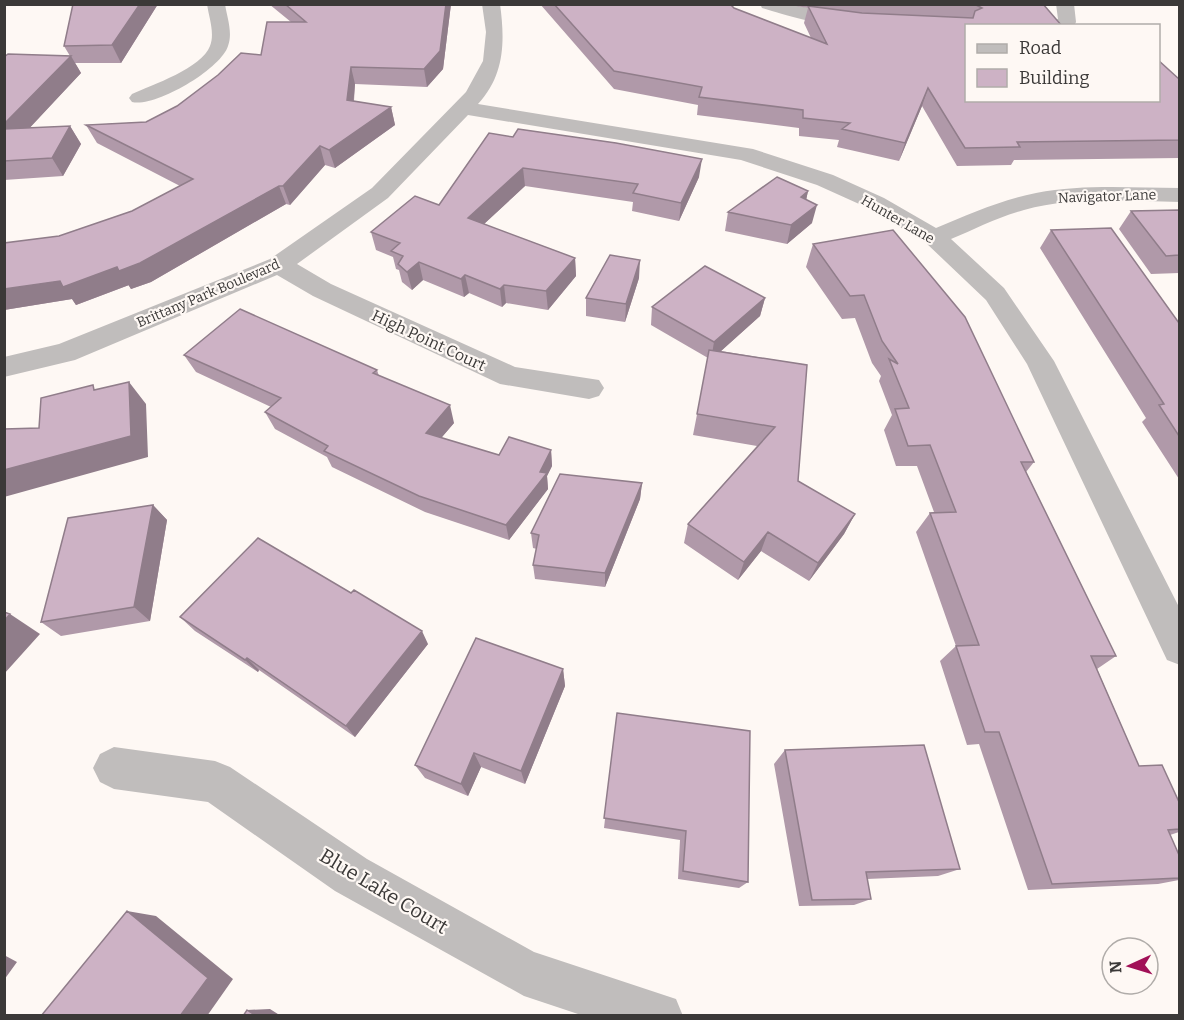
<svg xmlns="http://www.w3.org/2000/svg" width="1184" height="1020" font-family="Bitter,serif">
<rect width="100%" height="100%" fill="#fef8f4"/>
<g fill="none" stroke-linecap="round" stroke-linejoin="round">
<path fill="#c0bdbc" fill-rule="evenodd" d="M207,4H225C227,18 233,32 228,46C221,69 155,108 132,102L129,98L132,94C152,85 202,68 210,46C215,33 209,18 207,4Z
M482,4H500C505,41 505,75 478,104L753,149L833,175L884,198L936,228C969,214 1001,200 1036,193C1083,184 1132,188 1180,188V202C1128,201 1074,196 1024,210C998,217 975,229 951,239L1004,288L1054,361L1180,609V665L1167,660L1027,364L986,300L925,242L868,208L817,185L741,160L468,115L388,198L297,264L331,284L515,367L599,380L604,388L599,396L589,399L500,384L313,296L277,275L75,360L4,377V357L59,344L270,259L372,188L466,92L483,61L486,32Z
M760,4H788L851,16L860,21C849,35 778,13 762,8Z
M1056,4H1074L1076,22L1074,26H1041L1044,22L1058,19Z
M114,747L215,761L230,767L367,859L534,952L676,999L683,1016H584L524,996L335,891L208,802L114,789L100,782L93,768L100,754Z"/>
</g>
<path fill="#b099a9" d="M73,4H158L121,63H75L81,73L29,128L70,126L81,144L63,176L4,180V57L70,56L64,46Z
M269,4H451L443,69L427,87L355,84L354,101L391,107L395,125L335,168L325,165L290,205L286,204L151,282L131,289L129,285L76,305L72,299L4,310V243L59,236L132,211L180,186L97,143L86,125L146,122L177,106L261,55L291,22Z
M540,4H730L734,8L811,38L804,23L808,8L796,6L795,4H1043L966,26L1179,79V158L1014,160L1011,165L957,166L922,106L899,161L837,147L839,140L799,136V128L697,115L698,105L614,89Z
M489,133L699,177L679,221L632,211L633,202L525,186L484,224L575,258L576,276L548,310L506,303L502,307L469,293L464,297L423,280L412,290L402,282L399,270L396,269L393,257L376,250L371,232L439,205Z
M808,191L806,200L812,223L787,244L725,231L728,212Z
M1179,210V273L1151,274L1119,229L1131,211Z
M1051,230L1179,323V479L1142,422L1146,418L1040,248Z
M813,244L1034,462L1026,472L1116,656L1097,669L1139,766L1179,802V832L1170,835L1179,855V880L1158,884L1028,890L979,744L967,745L940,661L956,646L916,532L930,513L934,512L917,466H896L884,430L892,415L879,381L881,376L872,363L855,318L842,319L806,267Z
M639,278L625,322L586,316V298Z
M765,298L760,316L721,351L807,365L798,481L855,514L844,534L809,581L761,551L738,580L684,543L688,524L757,446L693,435L708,358L651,325L652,307Z
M184,355L377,370L379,376L454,423L441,438L499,455L551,450L552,466L547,476L548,489L509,540L425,512L332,467L327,457L275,429L265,412L271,407L196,372Z
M642,483L640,499L605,587L535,579L533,565L537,549L533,548L531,533Z
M153,505L167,520L150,621L61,636L41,622Z
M180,617L428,644L355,737L259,670L258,672L195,631Z
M563,669L565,686L525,784L481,767L468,796L425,778L415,765Z
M617,713L748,882L739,888L678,879L680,840L604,828Z
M785,750L960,869L938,876L867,879L871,899L854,905L799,906L774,764Z"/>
<path fill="#907d8a" d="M140,4H158L121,63L112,45Z
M446,4H451L443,69L427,87L424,69Z
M71,56L81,73L11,148L4,139V124Z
M351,67L355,84L352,118L347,100Z
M928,88L922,106L899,161L905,143Z
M391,107L395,125L335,168L329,150Z
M70,126L81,144L63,176L52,158Z
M320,146L325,165L290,205L283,186Z
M702,159L699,177L679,221L681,203Z
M523,168L525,186L471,236L468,218Z
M279,186L286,204L151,282L131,289L119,271Z
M808,191L804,210L801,197Z
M817,205L812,223L787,244L791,225Z
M575,258L576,276L548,310L546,291Z
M640,260L639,278L625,322L626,304Z
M419,262L423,280L412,290L407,272Z
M117,267L129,285L76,305L72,299L4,310V289Z
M465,275L469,293L464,297L461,279Z
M504,285L506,303L502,307L500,289Z
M765,298L760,316L711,360L714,342Z
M129,382L146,404L148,457L4,497V470Z
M450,405L454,423L431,450L426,433Z
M551,450L552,466L547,476L548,489L509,540L506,525L540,472Z
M642,483L640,499L605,587V573Z
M153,505L167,520L150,621L134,607Z
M855,514L844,534L809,581L818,563Z
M768,532L761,551L738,580L744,562Z
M10,614L40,634L4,674V621Z
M422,631L428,644L355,737L346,726Z
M247,658L259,670L258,672L245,660Z
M563,669L565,686L525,784L521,771Z
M474,753L481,767L468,796L461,784Z
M127,911L156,916L233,979L207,1016H180Z
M4,955L17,962L4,980Z
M270,1009L281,1016H256L247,1010Z"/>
<path fill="#cdb2c5" stroke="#907d8a" stroke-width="1.5" d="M73,4H140L112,45L64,46Z
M285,4H446L440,51L424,69L351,67L347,100L391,107L329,150L320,146L283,186H279L140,263L119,271L117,267L63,287L60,281L4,289V243L59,236L132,211L193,179L86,125L146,122L177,106L218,75L241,53L261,55L267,22H306Z
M554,4H730L734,8L827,44L808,6L862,13L973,18L975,11L982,8L974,4H1043L1062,26H966V100H1158V60L1179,79V140L1017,142L1020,147L965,148L928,88L905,143L842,129L850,123L803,118V110L699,97L702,87L614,71Z
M8,54L71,56L4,124V57Z
M70,126L52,158L4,161V129Z
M518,129L616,143L702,159L681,203L633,193L638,184L523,168L468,218L575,258L546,291L504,285L500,289L465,275L461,279L419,262L407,272L398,264L403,256L391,251L400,243L371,232L415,196L439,205L489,133L513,137Z
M777,177L808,191L801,197L817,205L791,225L728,212Z
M1179,210V255L1166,256L1131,211Z
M1111,228L1179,323V436L1159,405L1164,404L1051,230Z
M893,230L965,317L1034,462H1021L1116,656H1091L1139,766L1162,765L1179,802V829L1168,830L1179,855V878L1052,884L999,732H985L956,646L979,645L930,513L956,512L930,445L908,446L895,409L909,408L889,359L898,364L882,341L864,295L850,296L813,244Z
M610,255L640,260L626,304L586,298Z
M705,266L765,298L714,342L652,307Z
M240,309L377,370L373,373L450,405L426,433L499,455L509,437L551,450L540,472L547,473L506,525L419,496L324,451L328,446L265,412L281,398L184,355Z
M709,350L807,365L798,481L855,514L818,563L768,532L744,562L688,524L775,427L697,414Z
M129,382L131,436L4,470V429L39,428L41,398L93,385L94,390Z
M560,474L642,483L605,573L533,565L539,535L531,533Z
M153,505L134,607L41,622L68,518Z
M258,538L351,593L354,590L422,631L346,726L247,658L245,660L180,617Z
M4,612L10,614L4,621Z
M476,638L563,669L521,771L474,753L461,784L415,765Z
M617,713L750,731L748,882L683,871L686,831L604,818Z
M924,745L960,869L866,872L871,899L812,900L785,750Z
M127,911L208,978L180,1016H41Z
M247,1010L256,1016H243Z"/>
<g text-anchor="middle" stroke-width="4.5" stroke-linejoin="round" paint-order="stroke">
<g font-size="14" fill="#3b3938" stroke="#fef8f4">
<text transform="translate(1107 196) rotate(-2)" y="5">Navigator Lane</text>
<text transform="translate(898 219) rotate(30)" y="5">Hunter Lane</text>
<text transform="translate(208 293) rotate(-23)" y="5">Brittany Park Boulevard</text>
</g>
<g font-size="16" fill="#3b3938" stroke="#fef8f4">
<text transform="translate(429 340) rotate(25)" y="6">High Point Court</text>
</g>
<g font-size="20" fill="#3b3938" stroke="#fef8f4">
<text transform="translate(384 891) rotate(31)" y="7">Blue Lake Court</text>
</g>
</g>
<rect width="1184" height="1020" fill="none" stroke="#3b3938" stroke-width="12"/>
<rect x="965" y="24" width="195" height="78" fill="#fef8f4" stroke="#b0aca9" stroke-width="1.5"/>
<rect x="977" y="44" width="30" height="9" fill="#c0bdbc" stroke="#b0aca9" stroke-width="1.5"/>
<text x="1019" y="54" font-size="18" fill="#3b3938">Road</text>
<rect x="977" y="69" width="30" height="18" fill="#cdb2c5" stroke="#b0aca9" stroke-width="1.5"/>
<text x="1019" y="84" font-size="18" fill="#3b3938">Building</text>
<g transform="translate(1130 966) rotate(266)"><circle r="28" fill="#fef8f4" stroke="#b0aca9" stroke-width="1.5"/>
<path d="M0-4.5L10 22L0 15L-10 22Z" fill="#a11057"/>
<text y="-9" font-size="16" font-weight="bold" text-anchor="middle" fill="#3b3938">N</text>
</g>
</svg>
